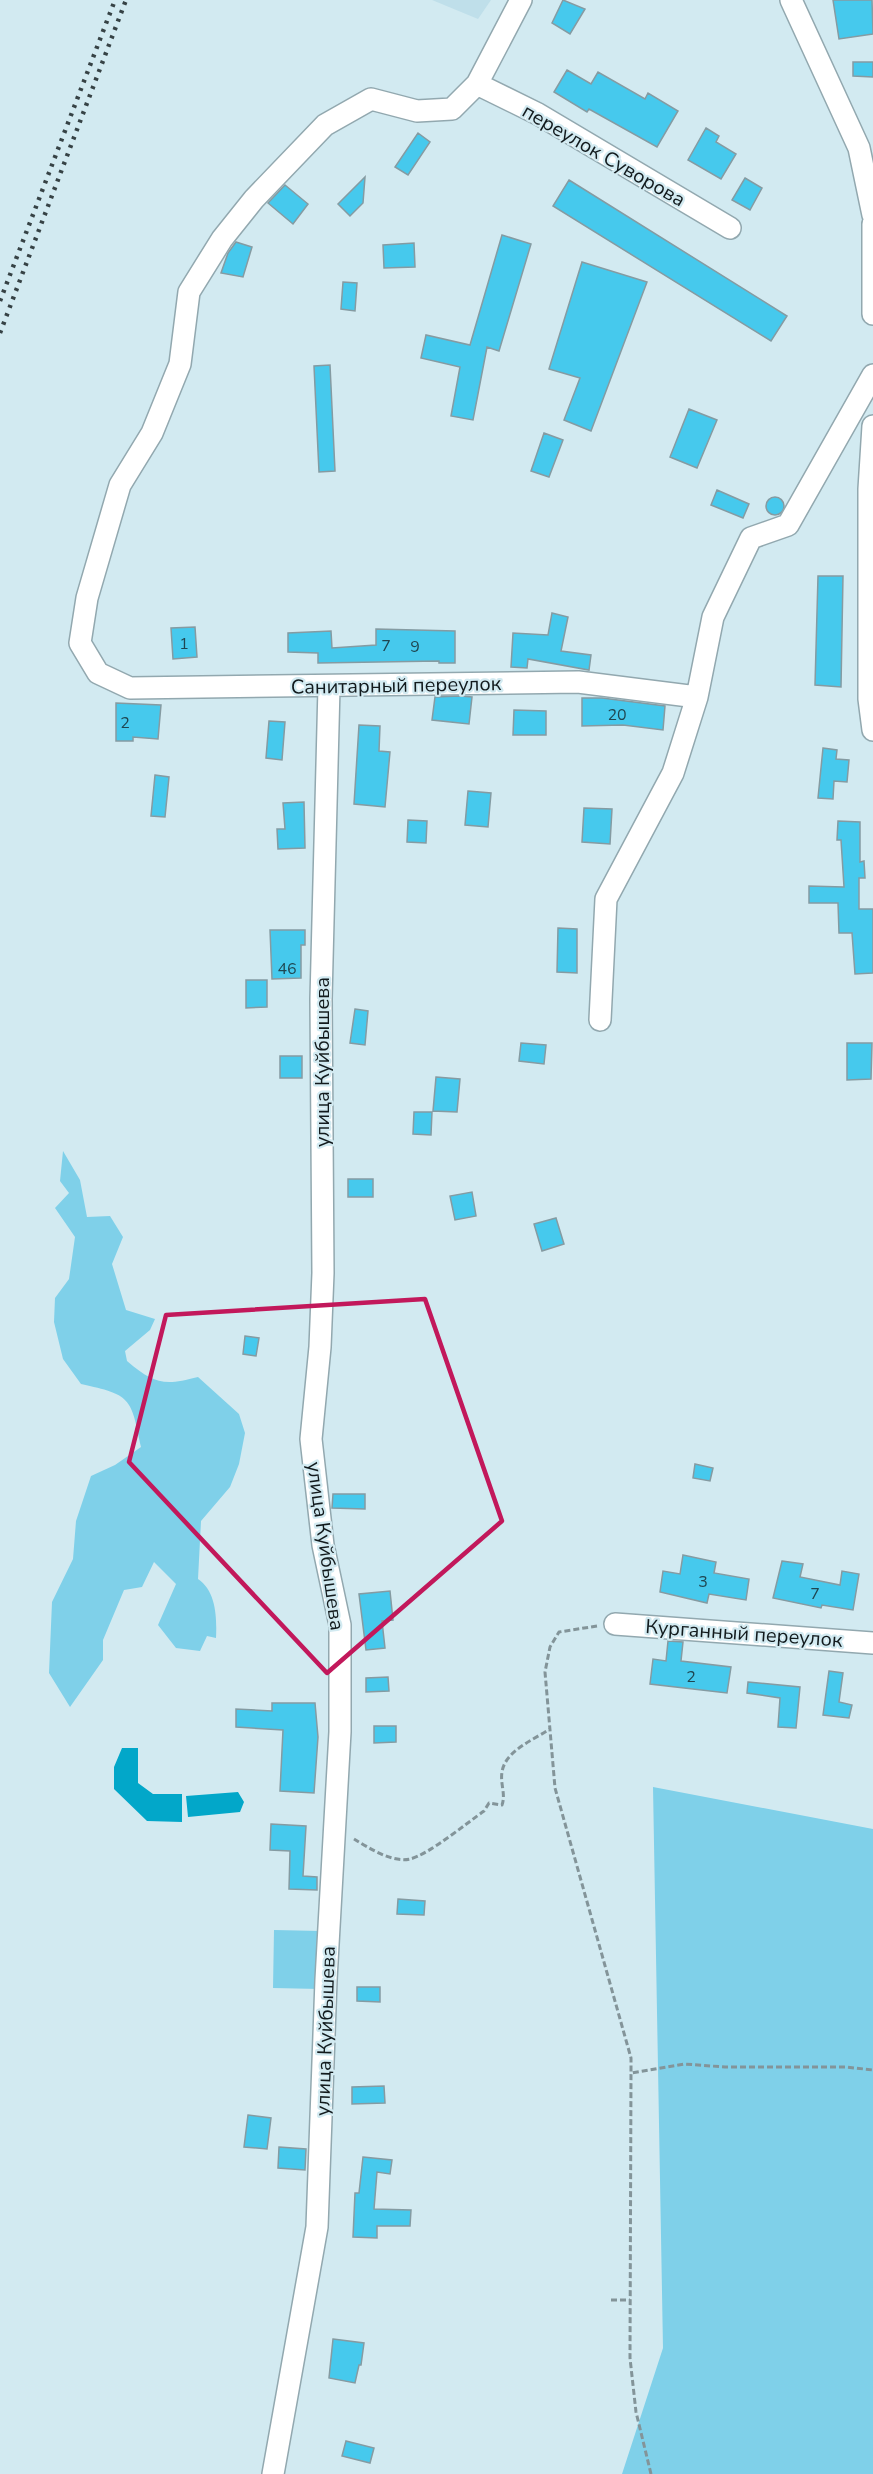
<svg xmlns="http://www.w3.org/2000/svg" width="873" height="2474" font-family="'Nunito Sans',sans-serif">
<rect width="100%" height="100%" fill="#d2eaf1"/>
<path fill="#bfdfea" d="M432,0H491L478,19Z"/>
<path fill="#7fd0e9" d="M63,1151L80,1180L87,1217L110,1216L123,1237L112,1264L126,1310L155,1319L150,1330L125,1351L127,1361C154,1384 164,1386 198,1377L239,1414L245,1433L239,1464L230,1487L201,1521L198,1579C216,1591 217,1617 216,1638L207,1636L200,1651L176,1648L158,1625L176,1584L154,1562L142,1587L124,1590L103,1640V1660L70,1707L49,1673L52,1602L73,1559L76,1521L91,1476L115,1465L141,1447C131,1397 131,1395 81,1384L63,1359L54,1322L55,1298L69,1279L75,1237L55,1208L69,1193L60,1181Z
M653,1787L873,1829V2474H622L663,2348Z
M274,1930L321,1931L320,1989L273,1988Z"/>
<path fill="#02a7c9" d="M122,1748H138V1783L153,1794H182V1822L147,1821L114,1789V1767Z
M238,1792L244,1802L240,1812L188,1817L186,1796Z"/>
<path fill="#46c9ed" stroke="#859ba2" stroke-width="1.5" d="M563,0L585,9L570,34L552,23Z
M833,0H872L873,34L839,39Z
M853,62H873V77L853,76Z
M567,70L591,84L598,72L645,99L648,93L678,111L657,147L589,109L587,112L554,92Z
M706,128L719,136L716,142L736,154L721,179L688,160Z
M418,133L430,142L408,175L395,167Z
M365,177L363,203L350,216L338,204Z
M745,178L762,188L750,210L732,200Z
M569,180L787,316L771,341L553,206Z
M285,185L308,204L293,224L268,203Z
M502,235L531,244L499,351L487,347L473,420L451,416L460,367L421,358L426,335L470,345Z
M236,242L252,247L243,277L221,273L228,253Z
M414,243L415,267L384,268L383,245Z
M582,262L647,282L591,431L564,420L580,378L549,369Z
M343,282L357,283L355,311L341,309Z
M330,365L335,471L319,472L314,366Z
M689,409L717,420L697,468L670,457Z
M544,433L563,440L549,477L531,471Z
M717,490L749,504L743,518L711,505Z
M766 506a9 9 0 1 1 18 0a9 9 0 1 1-18 0Z
M818,576H843L841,687L815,685Z
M552,613L568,617L561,651L591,655L589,670L528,659L527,668L511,667L513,633L548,635Z
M195,627L197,657L173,659L171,628Z
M376,629L455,631V663H439V661L318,663V653L288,652V633L331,631L332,648L376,645Z
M460,696L472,697L469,724L432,720L435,697Z
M582,698H602L665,706L663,730L623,725L582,726Z
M116,703L161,705L158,739L133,737V741H116Z
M514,710L546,711V735H513Z
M269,721L285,722L282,760L266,758Z
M359,725L380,726L379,751L390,752L385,807L354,804Z
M823,748L837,750L836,759L849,760L847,782L834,781L833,799L818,798Z
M155,775L169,777L165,817L151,816Z
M468,791L491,793L488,827L465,825Z
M304,802L305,848L278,849L277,829H285L283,803Z
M584,808L612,809L610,844L582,842Z
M408,820L427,821L426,843L407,842Z
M838,821L860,822V862L864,861L865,878H859V909H873V973L855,974L852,933H839L838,903H809V886L844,887L841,840H837Z
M558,928L577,929V973L557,972Z
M270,930H305V945H301V978L272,979Z
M246,980H267V1007L246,1008Z
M355,1009L368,1011L365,1045L350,1043Z
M521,1043L546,1045L544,1064L519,1061Z
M847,1043H872L871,1079L847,1080Z
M280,1056H302V1078H280Z
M436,1077L460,1079L457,1112L433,1111Z
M414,1112H432L431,1135L413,1134Z
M348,1179H373V1197H348Z
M472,1192L476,1216L455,1220L450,1196Z
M556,1218L564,1244L542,1251L534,1224Z
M245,1336L259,1338L256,1356L243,1354Z
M695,1464L713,1468L710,1481L693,1478Z
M333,1494H365V1509L332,1508Z
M683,1555L716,1562L714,1573L749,1579L746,1600L709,1594L707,1603L660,1592L663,1571L680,1574Z
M782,1561L803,1564L800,1577L840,1585L842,1571L859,1574L853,1610L822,1605L821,1608L773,1598Z
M390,1591L393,1620L382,1621L385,1648L366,1650L359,1594Z
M668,1641L683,1642L681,1661L731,1667L727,1693L650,1684L653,1659L666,1661Z
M829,1671L843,1673L839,1702L852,1705L849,1718L823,1715Z
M388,1677L389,1691L366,1692V1678Z
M748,1682L800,1687L796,1728L778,1727L780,1698L747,1693Z
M272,1703H315L318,1737L314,1793L280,1791L283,1730L236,1727V1709L272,1711Z
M374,1726H396V1742L374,1743Z
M271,1824L306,1826L303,1876L317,1877V1890L289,1889L290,1851L270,1850Z
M398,1899L425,1901L424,1915L397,1914Z
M357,1987H380V2002L357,2001Z
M384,2086L385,2103L352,2104V2087Z
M248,2115L271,2118L267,2149L244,2147Z
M279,2147L306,2149L305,2170L278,2168Z
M363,2157L392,2160L390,2174L377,2172L374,2209L411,2210L410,2226H377V2238L353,2237L355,2193H359Z
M333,2339L364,2343L361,2365H359L355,2383L329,2378Z
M346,2441L374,2448L370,2463L342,2456Z"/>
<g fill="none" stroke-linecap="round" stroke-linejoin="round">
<defs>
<path id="minor" d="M521,0L477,84L452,109L417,111L371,99L325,125L254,199L222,239L189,292L180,364L152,433L120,485L87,598L80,643L98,673L130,688L578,682L697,697
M791,0L859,148L873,215
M477,84L538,114L730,228
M873,224V314
M873,426L869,489V699L873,730
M600,1020L606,899L673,773L697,697L713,617L751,538L788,525L873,375
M615,1624L873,1643
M273,2474L317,2227L326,1980L340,1732V1625L323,1545L311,1439L320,1347L323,1273L321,999L329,687"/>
</defs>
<use href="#minor" stroke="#92a8af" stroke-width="24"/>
<path stroke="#839499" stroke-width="3" stroke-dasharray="6 3" stroke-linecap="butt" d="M597,1626L559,1632L550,1647L545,1672L555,1788L631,2058V2073
M354,1839C369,1848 392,1863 410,1859C428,1855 467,1823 484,1811L489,1803L502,1805C506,1794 500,1784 502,1772C505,1751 533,1740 550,1729
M611,2300H630
M651,2474L636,2412L630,2358L631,2073L684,2064L725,2067H846L873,2070"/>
<use href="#minor" stroke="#fff" stroke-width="21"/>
<path stroke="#364245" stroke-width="4.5" stroke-dasharray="3 6" stroke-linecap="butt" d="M0,301L115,0
M0,333L126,0"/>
</g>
<path fill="none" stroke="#c2185b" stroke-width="4.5" stroke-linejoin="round" d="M425,1299L502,1521L327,1673L129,1462L166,1315Z"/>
<g text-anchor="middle" stroke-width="4.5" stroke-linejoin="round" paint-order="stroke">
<g font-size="16" fill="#1f4651">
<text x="184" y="649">1</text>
<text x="386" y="651">7</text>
<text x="415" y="652">9</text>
<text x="617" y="720">20</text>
<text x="125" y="728">2</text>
<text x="287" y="974">46</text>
<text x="703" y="1587">3</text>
<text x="815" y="1599">7</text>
<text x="691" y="1682">2</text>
</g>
<g font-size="20" fill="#121a1d" stroke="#d2eaf1">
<text transform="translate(604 155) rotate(30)" y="7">переулок Суворова</text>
<text transform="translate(396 685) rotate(-1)" y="7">Санитарный переулок</text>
<text transform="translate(322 1062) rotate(-90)" y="7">улица Куйбышева</text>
<text transform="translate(326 1546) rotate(82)" y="7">улица Куйбышева</text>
<text transform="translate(744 1633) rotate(4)" y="7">Курганный переулок</text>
<text transform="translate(325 2031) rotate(-88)" y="7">улица Куйбышева</text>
</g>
</g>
</svg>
